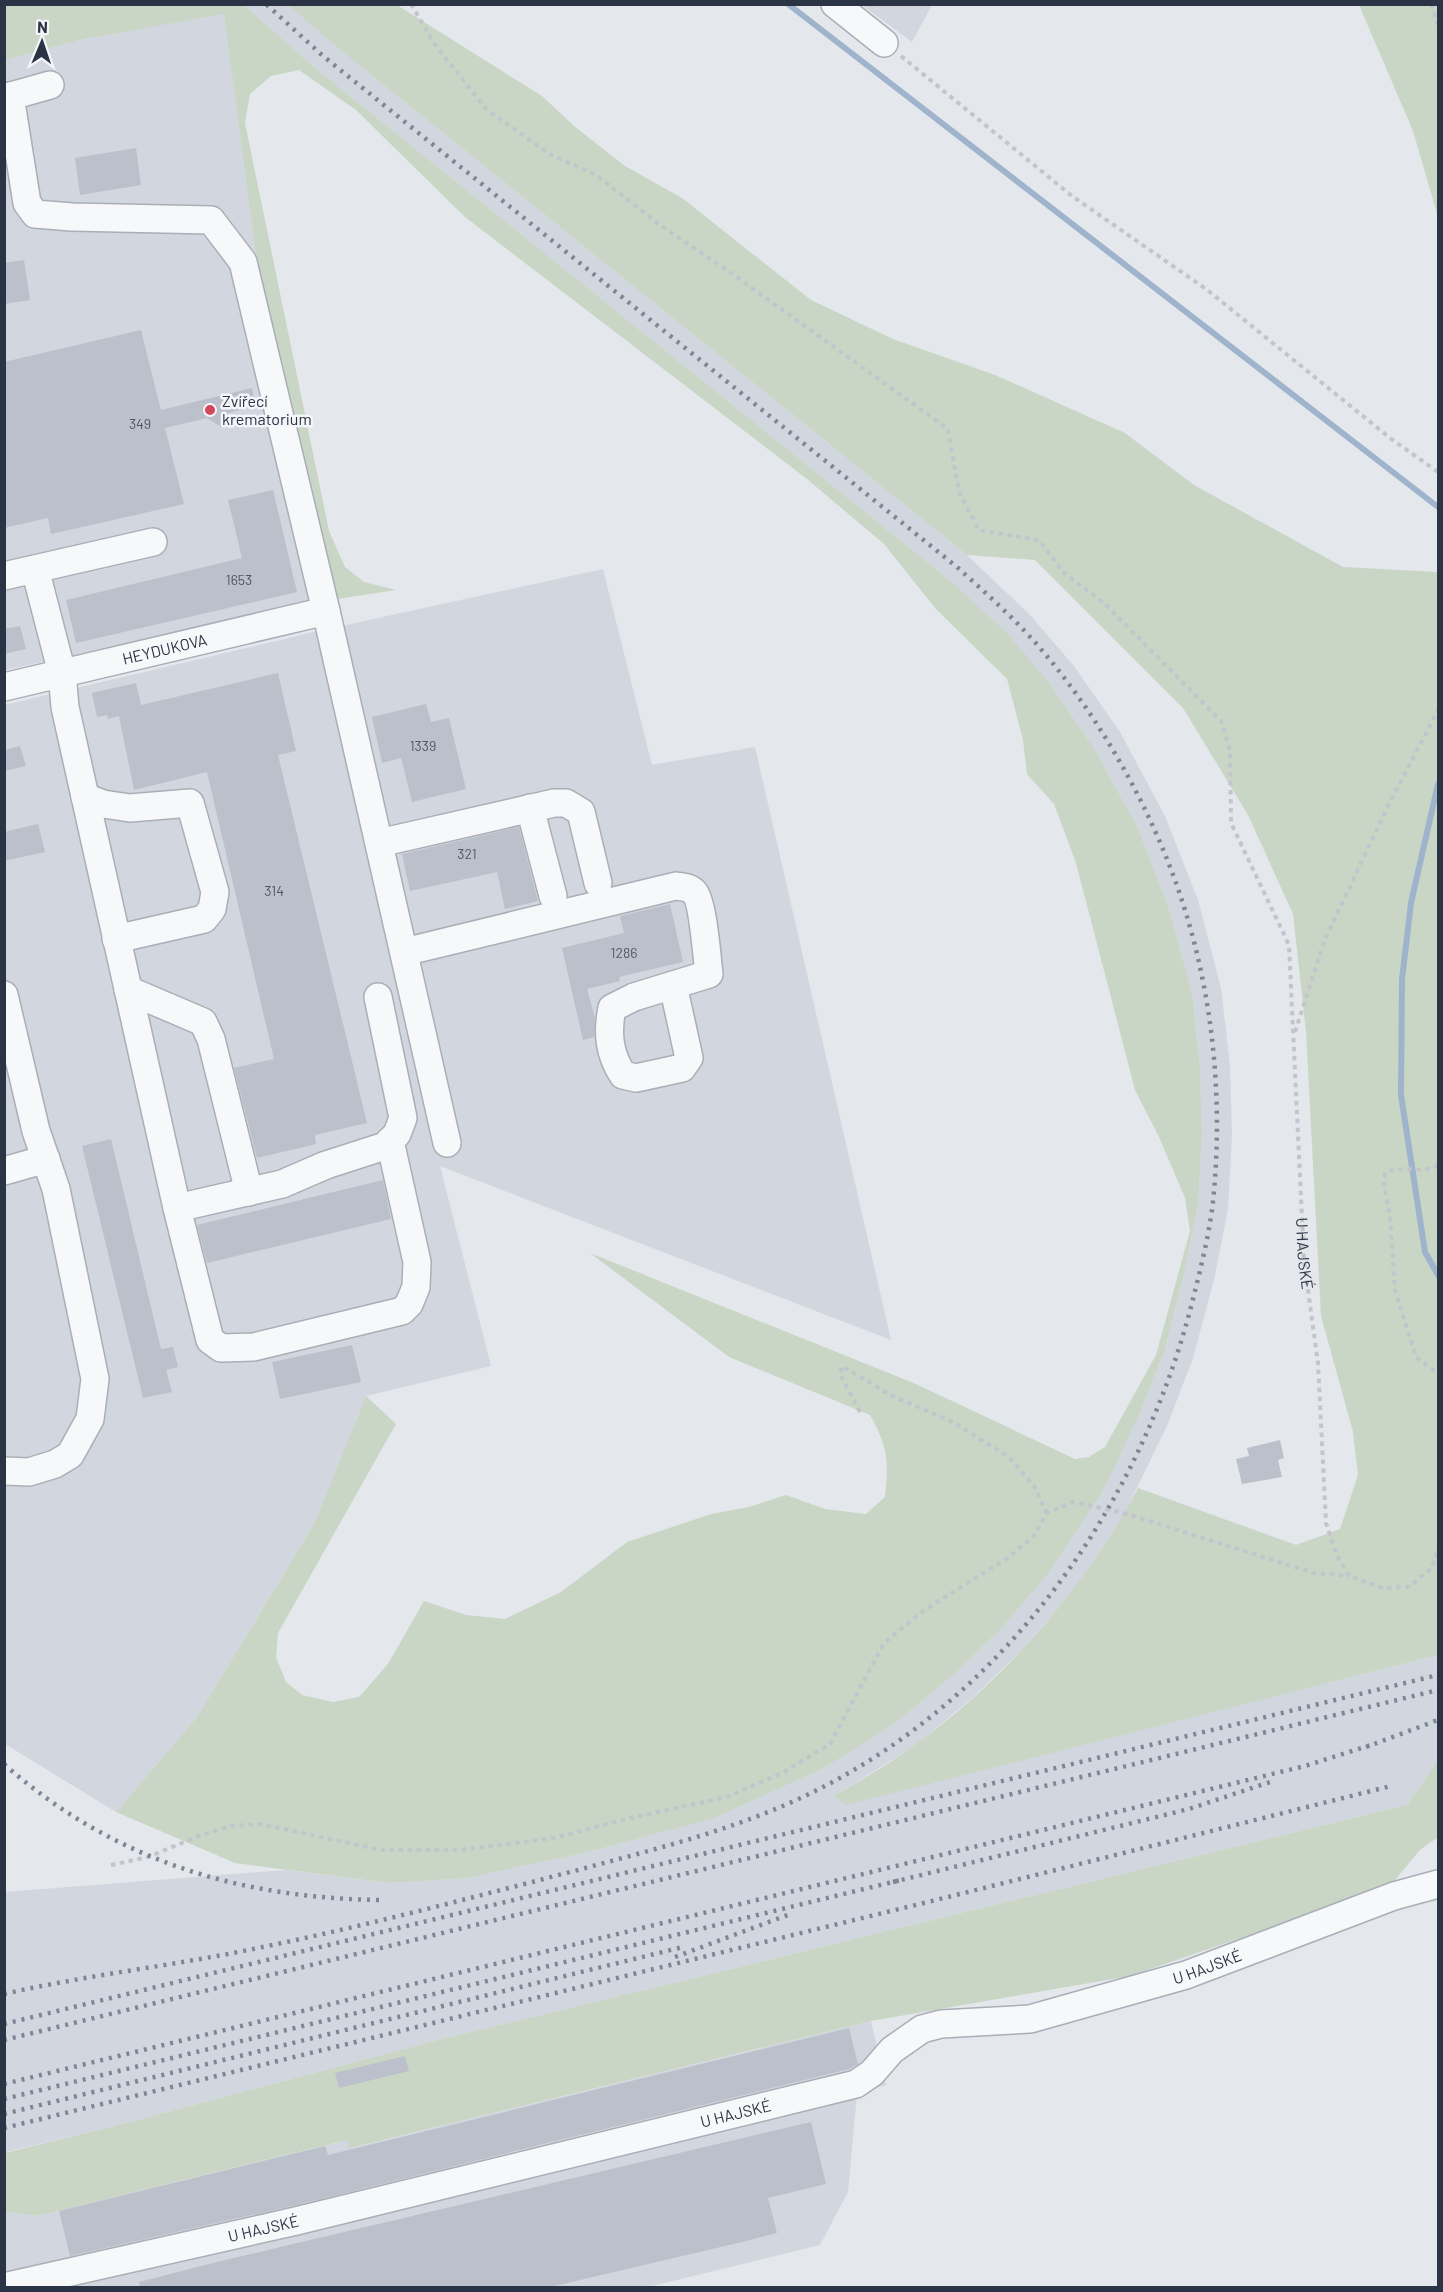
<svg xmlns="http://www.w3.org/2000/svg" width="1443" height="2292" font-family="Barlow,sans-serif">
<rect width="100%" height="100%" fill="#e4e7ec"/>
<path fill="#d2d6de" d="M244,5H288L333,44L967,555L1029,614L1074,666L1120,732L1165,816L1198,900L1221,988L1230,1066L1232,1136L1228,1209L1214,1280L1193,1358L1167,1426L1122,1518L1072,1592L1022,1650L972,1698L916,1745L834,1796L846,1804L1438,1655V1760L1407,1805L442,2039L111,2127L5,2152V1892L286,1870L388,1883L467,1878L584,1853L715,1818L820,1770L898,1721L952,1676L1001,1629L1048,1574L1096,1502L1139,1415L1165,1349L1184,1273L1198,1205L1202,1135L1200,1068L1192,993L1169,909L1138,828L1094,748L1050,684L947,578L314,67Z
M862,5H932L912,42Z
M224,13L259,279L331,600L5,670V60L84,39Z
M603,569L652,765L755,747L891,1340L440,1166L491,1366L366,1396L314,1524L197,1717L116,1812L5,1744L4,705L314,632Z
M871,2021L886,2085L857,2094L848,2192L820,2245L644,2288H5V2212L37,2216L348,2140L351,2148Z"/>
<path fill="#c9d6c5" d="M5,5H244L314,67L947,578L1008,634L1050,684L1094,748L1138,828L1169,909L1192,993L1200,1068L1202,1135L1198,1205L1184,1273L1165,1349L1139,1415L1111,1474L1096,1502L1048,1574L1001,1629L952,1676L898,1721L858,1747L820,1770L715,1818L584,1853L467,1878L388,1883L235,1863L116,1812L197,1717L314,1524L366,1396L396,1424L278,1633L276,1657L286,1682L302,1695L333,1702L359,1697L388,1664L424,1601L466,1615L505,1619L561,1592L627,1542L711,1514L749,1507L786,1495L825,1509L866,1514L885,1497C889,1460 888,1447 870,1415L729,1357L590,1253L916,1384L1075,1459L1089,1457L1105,1447L1156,1355L1190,1231L1185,1198L1159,1137L1135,1090L1076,863L1054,804L1027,774L1023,740L1007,679L935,608L884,544L807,479L465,217L356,110L299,70L271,76L250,94L245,123L329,531L345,567L364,582L396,590L331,600L259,279L224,14L84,39L5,60Z
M288,5H397L542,96L574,126L625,166L682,198L811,300L893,339L995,375L1125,433L1194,485L1343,567L1438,572V1655L846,1805L834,1796C861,1780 889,1764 915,1745C1007,1678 1084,1588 1138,1488L1296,1545L1340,1529L1358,1475L1353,1432L1321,1316L1306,1032L1293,914L1248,815L1183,708L1035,560L967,555L333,44Z
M1359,5H1438V217L1413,131Z
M1438,1760V1837L1420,1850L1389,1887L1130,1976L871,2021L350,2148L347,2140L37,2216L5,2212L4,2153L111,2127L442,2039L1407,1805Z"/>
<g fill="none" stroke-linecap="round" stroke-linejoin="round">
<path stroke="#9fb4cc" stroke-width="6" d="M788,4L1438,507
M1438,784L1411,903L1402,979L1401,1095L1425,1252L1438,1275"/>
</g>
<path fill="#bbc0ca" d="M136,148L141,185L80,195L75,158Z
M24,260L30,300L4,304V263Z
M141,330L161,410L252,388L256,406L228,413L221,427L207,418L165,428L184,504L51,534L48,518L4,528V362Z
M273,490L297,592L76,643L66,600L242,558L228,500Z
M20,626L26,649L4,654V629Z
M278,673L296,751L278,755L367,1123L315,1135L316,1144L257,1158L234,1068L274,1059L207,772L134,790L119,716L108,719L107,715L97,717L92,693L136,683L141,705Z
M426,704L431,722L449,718L466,789L412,802L401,758L382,763L372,717Z
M20,746L26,766L4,771V750Z
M38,824L45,852L4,861V832Z
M519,827L538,901L505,909L497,872L410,891L402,854Z
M670,904L683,962L619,977L620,981L587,989L595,1018L594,1037L583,1040L562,948L624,933L620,916Z
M111,1139L161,1349L173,1347L178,1367L166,1370L172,1392L143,1398L82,1146Z
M383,1180L391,1219L207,1263L197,1225Z
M352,1345L361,1382L280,1399L272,1362Z
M1280,1440L1284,1458L1278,1460L1282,1477L1242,1484L1236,1459L1249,1456L1247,1448Z
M849,2028L858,2064L849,2069L292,2206L70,2256L59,2211L325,2146L328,2155Z
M405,2056L409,2071L339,2088L335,2073Z
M811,2122L826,2184L768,2198L777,2233L742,2242L546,2288H140L139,2282L213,2263Z"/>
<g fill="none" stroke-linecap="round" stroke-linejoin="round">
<defs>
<g id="minor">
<path d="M835,4L884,43"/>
<path d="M10,96L27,203L35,214L72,217L211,220L243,262L326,611L447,1143"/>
<path d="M4,98L50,85"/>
<path d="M35,569L62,673L65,707L177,1208L282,1184L326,1165L385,1146L397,1134L403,1118L378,997"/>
<path d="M4,576L153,542"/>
<path id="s2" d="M4,687L326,611"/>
<path d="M85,797L103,804L130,808L190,803L215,892L212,909L204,919L116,939"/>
<path d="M530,808L553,896"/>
<path d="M379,843L554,803H566L581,812L598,883"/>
<path d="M404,952L676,886C683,887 689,887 694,892C703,901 707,958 709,974L634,997L612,1008C607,1033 609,1054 623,1075L636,1078L682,1068L689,1058L673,985"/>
<path d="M128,990L203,1022L211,1039L249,1192"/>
<path d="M4,995L36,1131L56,1189L95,1379L90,1419L70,1455L55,1464L29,1472L4,1471"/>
<path d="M4,1171L46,1159"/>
<path d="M177,1208L210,1340L221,1348L254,1347L402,1311L409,1304L416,1287L417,1262L390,1141"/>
<path id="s3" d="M4,2287L296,2221L856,2084L872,2073L892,2050L922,2029L941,2024L1030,2019L1186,1975L1394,1896L1438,1884"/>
</g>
</defs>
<use href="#minor" stroke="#a9aeb7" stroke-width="30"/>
<g stroke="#c2c5cb" stroke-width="4" stroke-dasharray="4.5 4.5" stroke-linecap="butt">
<path id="s1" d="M411,4L434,43L486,109L551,155L596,175L660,225L724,268L948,429L959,492L979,530L1039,540L1063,572L1105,604L1221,721L1230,750L1231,823L1289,945L1304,1261L1318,1363L1326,1523L1337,1556L1349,1576L1383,1588L1408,1587L1432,1568L1438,1546"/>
<path d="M1431,4L1438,25"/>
<path d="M901,56L1072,196L1206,289L1390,438L1438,472"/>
<path d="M1295,1032L1325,939L1390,802L1438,710"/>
<path d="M1438,1165C1422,1175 1402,1164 1385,1173L1384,1183L1390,1217L1395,1290L1416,1357L1438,1374"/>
<path d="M860,1412L840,1374L842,1366L892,1396L951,1421L1009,1457L1034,1486L1047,1513"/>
<path d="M111,1865L148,1857L199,1836L231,1826L261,1824L381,1850H460L554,1838L626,1819L727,1797L784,1772L830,1744L884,1643L923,1611L1006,1559L1033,1537L1047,1513L1073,1502L1097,1507L1127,1514L1314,1573L1349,1576"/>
</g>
<use href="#minor" stroke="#f7f8fa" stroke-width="27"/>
<path stroke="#7d8696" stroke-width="4.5" stroke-dasharray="3 6" stroke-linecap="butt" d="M1366,1747L1438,1720
M4,1764C112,1860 238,1898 380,1900
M893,1882L1189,1809L1273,1781
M675,1957L793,1913
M4,1994C87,1975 171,1966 253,1949C362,1927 470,1898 578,1870C655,1849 734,1830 807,1795C1002,1701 1139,1510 1192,1303C1200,1271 1209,1236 1213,1202C1223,1103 1214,1002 1184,907C1153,807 1089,696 1016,622C997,603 977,585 957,567L323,56L266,4
M4,2024L1438,1675
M4,2040L1438,1690
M4,2084L1305,1766L1374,1744
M4,2099L901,1880
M4,2114L683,1947
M4,2128L936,1900L1391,1786"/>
</g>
<circle fill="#d1495b" stroke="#f4f6f9" stroke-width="2" cx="210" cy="410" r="6"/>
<g text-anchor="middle" stroke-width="5" stroke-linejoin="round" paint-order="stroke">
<g font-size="14" fill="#4f5766">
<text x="140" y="429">349</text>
<text x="239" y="585">1653</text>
<text x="423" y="751">1339</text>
<text x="467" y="859">321</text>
<text x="274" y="896">314</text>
<text x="624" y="958">1286</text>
</g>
<g font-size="16" fill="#2b3445" stroke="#f4f6f9" text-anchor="start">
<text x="222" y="407">Zvířecí<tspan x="222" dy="18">krematorium</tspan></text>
</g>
<g font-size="16" fill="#2b3445" stroke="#f4f6f9">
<text dy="6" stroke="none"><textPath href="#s2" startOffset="165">HEYDUKOVA</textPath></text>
<text dy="6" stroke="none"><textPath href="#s1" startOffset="1665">U HAJSKÉ</textPath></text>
<text dy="6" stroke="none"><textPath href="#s3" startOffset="1256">U HAJSKÉ</textPath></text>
<text dy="6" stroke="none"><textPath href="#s3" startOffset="752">U HAJSKÉ</textPath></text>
<text dy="6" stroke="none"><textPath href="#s3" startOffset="266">U HAJSKÉ</textPath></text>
</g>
</g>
<rect width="1443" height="2292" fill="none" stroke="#2b3445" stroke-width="12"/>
<g transform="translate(42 42) rotate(2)" stroke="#f4f6f9" stroke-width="4.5" paint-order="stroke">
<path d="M0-4.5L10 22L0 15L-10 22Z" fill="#2b3445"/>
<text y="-9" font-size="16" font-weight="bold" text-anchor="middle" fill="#2b3445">N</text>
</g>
</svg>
